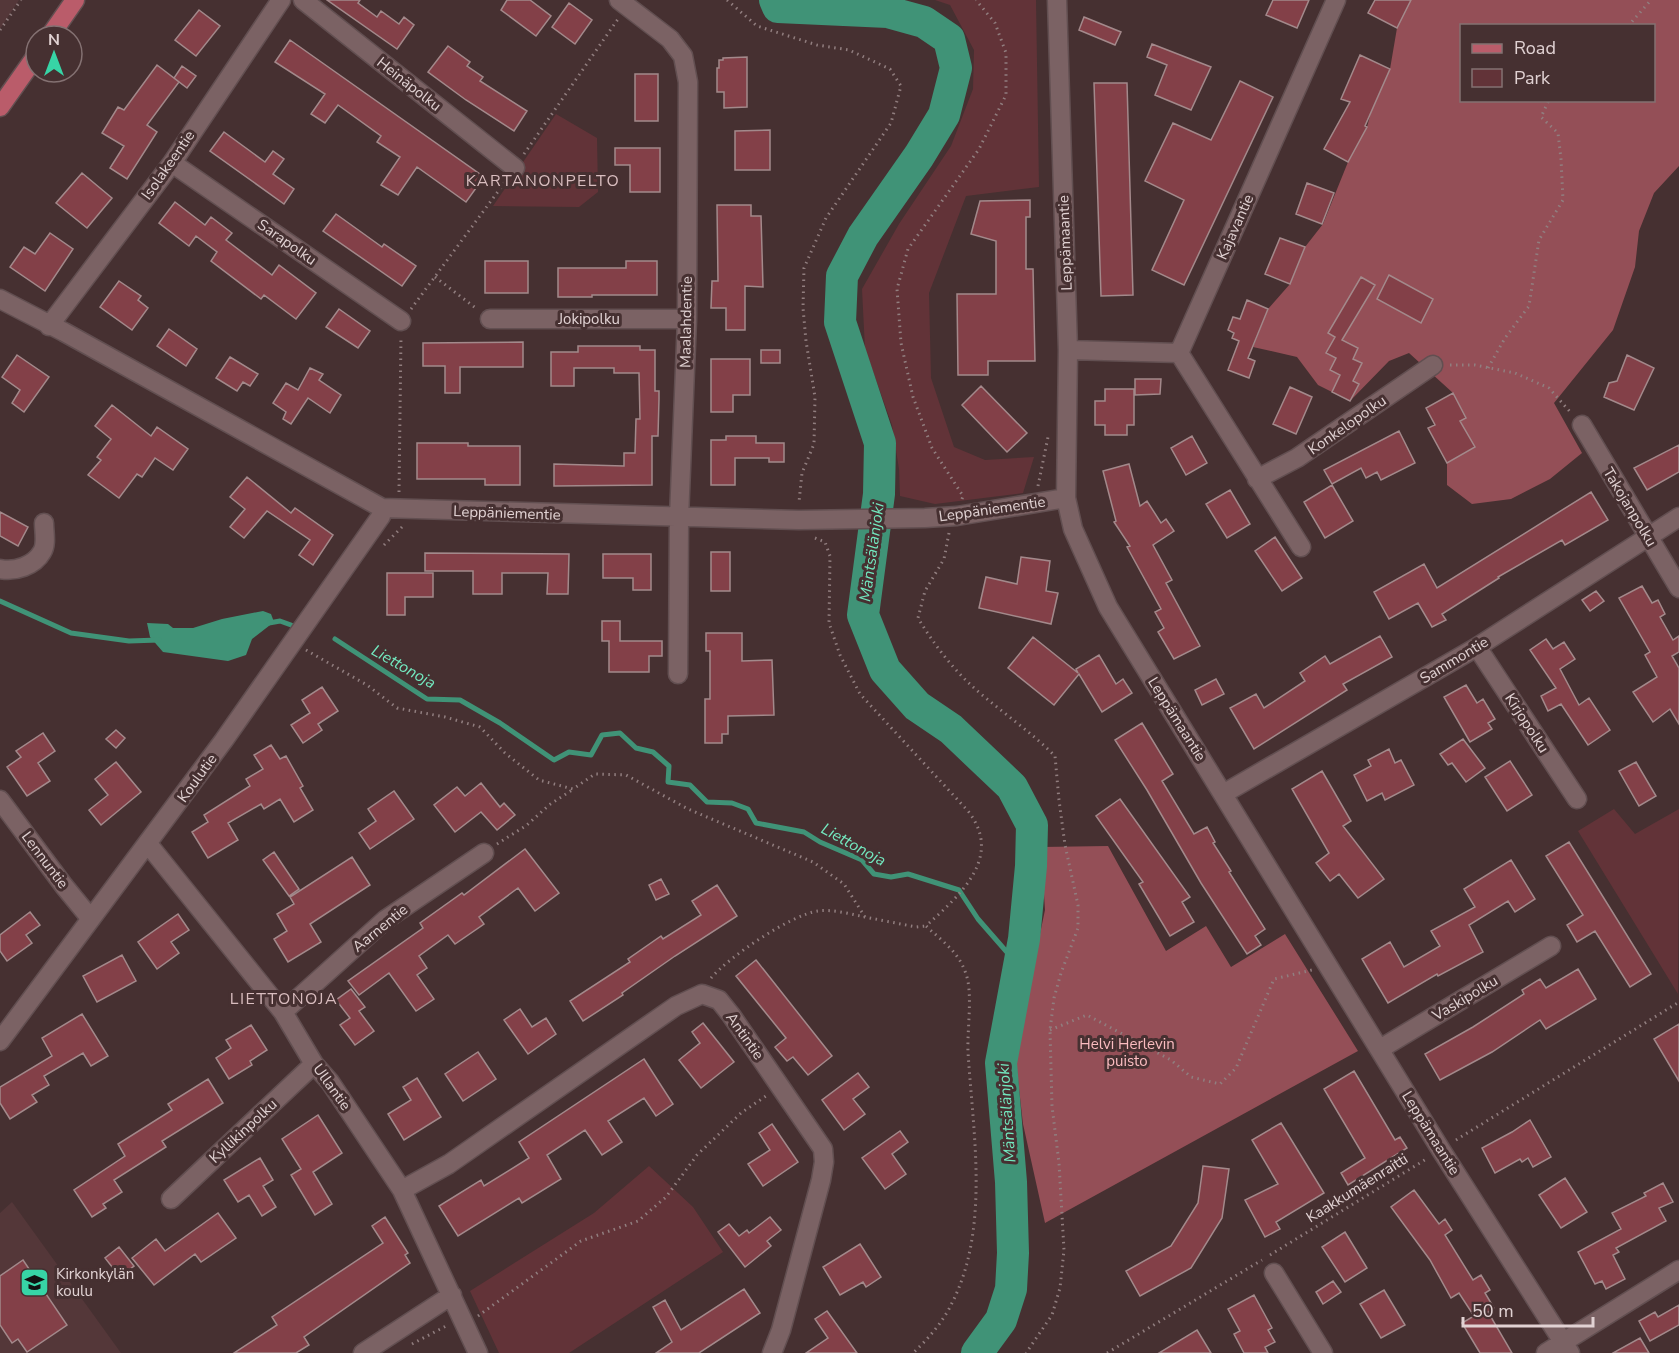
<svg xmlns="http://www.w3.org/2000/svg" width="1679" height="1353" font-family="'Nunito Sans',sans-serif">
<rect width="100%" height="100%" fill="#463031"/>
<path fill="#543739" d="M0,0H19L0,29Z
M12,1202L121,1353H0V1213Z"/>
<path fill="#623338" d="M935,0H1036L1039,187L966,196L929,293L931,378L954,447L985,460L1034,457L1023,493L935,504L900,496L899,469L892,425L865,349L862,289L899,224L951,146L973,89L974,50L950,5Z
M556,114L597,138L598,192L579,207L493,206Z
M1614,809L1635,834L1679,809L1678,994L1578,831Z
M649,1166L693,1207L723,1252L569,1353H499L470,1291L594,1213Z"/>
<path fill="#944f57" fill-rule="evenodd" d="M1411,0H1679V166L1654,193L1639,231L1635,267L1613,330L1554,403L1582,453L1550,479L1511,499L1472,504L1447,485V463L1474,447L1460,421L1466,417L1453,393L1409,353L1389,361L1350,401L1318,385L1297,357L1253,347L1268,309L1290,284L1305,247L1323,224L1348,162L1367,127L1371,112L1390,69L1397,28ZM1462,26H1654V100H1462Z
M1108,846L1166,951L1206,926L1231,967L1285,934L1358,1051L1045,1223L1023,1124L1015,1053L1045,910L1041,847Z"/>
<path fill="#409377" d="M263,611L271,614L274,622L252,639L246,655L228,661L163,652L150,637L147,623L168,624L173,628H193L222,619Z"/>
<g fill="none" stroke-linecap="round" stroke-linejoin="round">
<path stroke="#409377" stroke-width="5" d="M0,601L71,633L129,641L159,640
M269,623L280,621L291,625
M335,639L427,699L460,700L500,723L554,760L569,752L591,755L602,735L620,733L636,748L653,752L669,766L668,782L690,785L707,802L732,803L748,809L756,823L804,832L820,842L862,860L874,874L891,877L908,874L959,890L978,919L1019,966"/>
<path stroke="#409377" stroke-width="32" d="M775,0L778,7L888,12L924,22L949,39L956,68L944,115L919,156L863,236L842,276L840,322L880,443L879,494L863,615L885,670L917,706L951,729L1012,787L1032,825L1031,866L1024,939L1001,1063L1011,1182L1013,1253L1011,1289L1001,1320L977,1353"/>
</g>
<path fill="#834048" stroke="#a3898b" stroke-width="1.5" d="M327,0H360L358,3L377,17L381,11L399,24L404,17L414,25L397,49Z
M507,0H530L551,16L536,36L501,10Z
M1273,0H1309L1297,28L1266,15Z
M1375,0H1411L1397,28L1368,13Z
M569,3L592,20L575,44L552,27Z
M199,10L220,26L196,56L175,40Z
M1084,17L1121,32L1115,45L1079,30Z
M290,40L484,177L466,202L417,167L398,195L381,185L400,157L377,142L381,136L338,105L325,123L311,114L325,94L275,62Z
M1152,44L1211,67L1191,110L1155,95L1167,65L1147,57Z
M448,46L470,62L467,66L483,77L480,81L527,111L514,131L466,100L428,72Z
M1360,55L1390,69L1365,126L1367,127L1348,162L1324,149L1350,102L1341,99Z
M747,57V107L724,108V92H717V68H719V60H723V58Z
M157,65L179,82L147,125L157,132L127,179L110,168L124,146L102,133L118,107L124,110Z
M182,66L196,76L187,88L174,78Z
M635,74H658V121H635Z
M1240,81L1273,97L1184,285L1152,270L1184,200L1145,181L1173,123L1211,140Z
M1094,83H1127L1133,295L1101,296Z
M770,130V170H735V131Z
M224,132L265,162L273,151L284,159L273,174L294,189L284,204L210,151Z
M615,148H660V192H630V165H615Z
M82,173L112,198L87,228L56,203Z
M1307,183L1334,193L1322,224L1296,214Z
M1030,200V217H1026V269H1033L1035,361H988V375H958L957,294H996V241L971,234L980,201Z
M175,202L205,225L211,217L232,233L226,240L272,275L279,265L316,293L296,319L264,295L261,299L211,261L217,252L196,236L189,246L159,223Z
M717,205H751V216H761L763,287L745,286V330H726V308H711L712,281H718Z
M336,214L382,247L384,244L416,266L402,286L323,231Z
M50,233L73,249L45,291L10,267L24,247L35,254Z
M1280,238L1305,247L1290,284L1265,274Z
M485,261H528V293H485Z
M626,261H657V295H592V297H558V268H626Z
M1389,275L1433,299L1421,323L1377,299Z
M1361,277L1375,285L1342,340L1358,348L1353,359L1362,363L1353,381L1359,384L1350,401L1332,392L1340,375L1330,370L1336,358L1326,353L1335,337L1328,333Z
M119,281L141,296L138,300L148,308L132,330L100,307Z
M1247,300L1268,309L1248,358L1255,361L1249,378L1228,370L1239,341L1232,338L1234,333L1228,330L1233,317L1240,319Z
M339,309L370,331L358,348L326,327Z
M169,329L197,349L186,366L157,346Z
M523,342V367H460V393H445V366H423V343Z
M578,346H640V350H655V391H659V399L658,436H652V485L554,486V464L624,466V453H635L636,419H640L639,373H614V368H574V386H551V352H578Z
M761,350H780V363H761Z
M17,355L49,377L24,412L12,403L20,390L2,377Z
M1627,355L1654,368L1634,410L1604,397L1609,383L1617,381Z
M230,357L258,374L250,386L243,382L237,391L216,378Z
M711,359H750V395H733V412H711Z
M310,368L323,374L319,380L341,395L330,413L308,398L291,424L283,419L286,412L273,403L286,383L298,390Z
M1135,379H1161L1160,394L1135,395Z
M981,386L1027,433L1007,452L962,405Z
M1290,387L1312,397L1296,434L1273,424Z
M1105,389H1134V425H1127V435H1105V425H1095V401H1105Z
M1453,393L1466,418L1460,421L1475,447L1447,463L1428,428L1435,425L1426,408Z
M112,405L151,436L157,427L188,449L173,470L155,458L142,477L137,474L119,498L88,475L101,460L97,457L111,439L95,426Z
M1399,431L1415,463L1381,480L1377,472L1366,478L1361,468L1332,484L1324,470Z
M726,436H756V443H784V462H769V458H735V485H711V440H726Z
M1192,436L1207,463L1186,475L1171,448Z
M417,443H468V446H520V485H485V479H417Z
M1679,445V472L1647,490L1634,468Z
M1129,464L1140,506L1147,501L1161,523L1166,519L1174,531L1153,545L1172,580L1166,583L1200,646L1174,659L1158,632L1164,628L1155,612L1161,609L1127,547L1130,546L1114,522L1116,521L1103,471Z
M247,477L291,513L295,508L333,535L313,565L299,555L310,540L267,511L244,538L230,527L245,509L230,497Z
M1332,485L1353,521L1325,538L1304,502Z
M1230,490L1250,524L1227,538L1206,504Z
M1591,492L1608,520L1565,545L1562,540L1498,577L1499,578L1442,614L1446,620L1432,627L1418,603L1389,619L1374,592L1424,564L1437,588Z
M0,512L28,527L18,546L0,536Z
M1275,537L1302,578L1282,591L1255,551Z
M711,552H730V591H711Z
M425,553L569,554L568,594H547L548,573H502V594H473V571H425Z
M603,554H651V590H633V578H603Z
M1021,557L1050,561L1046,591L1058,593L1051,624L979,608L986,577L1017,584Z
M387,573H433V597H405V615H387Z
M1642,586L1652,603L1658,600L1665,614L1660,617L1673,640L1679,636V652L1672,656L1679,668V724L1670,709L1653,722L1633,692L1657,677L1645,655L1650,652L1619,598Z
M1596,591L1604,601L1590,611L1582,600Z
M602,621H620V641H662V656H649V672H609V641H602Z
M706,633H742V661L772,660L774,715L728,716V734H722V743H705V699H710V651H706Z
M1380,636L1392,657L1343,684L1347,690L1254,749L1230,708L1256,694L1264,708L1305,681L1300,673L1325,656L1330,664Z
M1033,637L1078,673L1076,669L1099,655L1116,684L1123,679L1132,693L1102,712L1079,674L1054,705L1008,668Z
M1546,639L1553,649L1564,642L1575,659L1560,669L1579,705L1589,698L1610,730L1588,745L1561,704L1548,711L1541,696L1556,688L1530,650Z
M1216,679L1224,694L1202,705L1195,690Z
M1466,685L1477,703L1483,699L1495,719L1488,723L1492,729L1470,742L1444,697Z
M322,687L338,711L318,724L322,730L303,743L291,725L310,713L302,700Z
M1142,723L1173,774L1162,781L1194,834L1207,827L1215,842L1213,843L1231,871L1229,872L1265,929L1255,936L1261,945L1247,954L1201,883L1147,790L1115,740Z
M116,730L125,738L116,748L106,739Z
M43,733L55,751L38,763L50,781L27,796L7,767L21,757L16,751Z
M1463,739L1485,768L1466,782L1452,763L1448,765L1440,754Z
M271,745L280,759L286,756L303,786L300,788L313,810L294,822L280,799L264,809L261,804L228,823L238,840L208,858L192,832L208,822L204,815L250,786L246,779L263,769L254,755Z
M1389,749L1395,763L1401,760L1414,785L1385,800L1382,793L1367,801L1354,775L1371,766L1368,760Z
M1510,761L1532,795L1507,811L1485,777Z
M116,762L141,792L101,825L89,810L108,795L95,779Z
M1636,762L1656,796L1639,806L1619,771Z
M1322,771L1351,821L1343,826L1384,879L1358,898L1339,874L1330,881L1316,863L1329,853L1292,789Z
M481,783L500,807L504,803L515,815L497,830L481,812L455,832L434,805L457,787L465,796Z
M394,791L414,819L370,849L359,833L376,821L368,809Z
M1120,799L1190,897L1182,902L1194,922L1170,936L1139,884L1143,882L1096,816Z
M1569,842L1651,974L1630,987L1595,931L1577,942L1567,925L1583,915L1546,856Z
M525,849L559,893L535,911L518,888L479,917L484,924L455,944L448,935L419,956L427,968L417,975L434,999L416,1011L389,973L359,995L348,981L423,928L420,923L462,893L464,895Z
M274,852L299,889L289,896L263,860Z
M352,857L370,885L310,924L321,942L288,962L274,939L287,931L277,914L294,904L290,897Z
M1511,860L1535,899L1515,912L1508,901L1469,925L1483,952L1438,976L1437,974L1388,1003L1362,959L1390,942L1404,967L1440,946L1431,931L1475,907L1464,889Z
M661,879L669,894L656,900L649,885Z
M717,885L737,916L675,956L622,993L623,995L583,1021L570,1001L630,962L628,959L661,936L663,939L701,915L692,901Z
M30,912L40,925L26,935L32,943L7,961L0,951V935Z
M178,914L189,930L171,942L179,953L157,969L138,942Z
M122,955L136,981L97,1002L83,976Z
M756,960L832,1056L808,1075L793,1057L787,1061L775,1047L786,1038L736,976Z
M1578,969L1596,999L1546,1029L1540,1020L1492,1052L1440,1080L1425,1054L1473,1027L1524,994L1522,990L1540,979L1546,988Z
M351,989L365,1007L359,1011L374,1031L355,1045L340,1025L350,1018L336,1000Z
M520,1009L532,1027L546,1018L556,1034L528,1054L504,1020Z
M82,1014L108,1056L91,1066L83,1053L44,1076L49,1085L32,1095L37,1102L10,1119L0,1103V1087L52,1056L42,1038Z
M703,1023L734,1062L701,1088L679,1060L700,1043L692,1032Z
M1679,1024V1081L1654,1039Z
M251,1025L267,1050L250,1061L252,1065L229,1079L216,1058L231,1048L226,1040Z
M478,1052L496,1079L463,1101L445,1074Z
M644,1059L673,1104L656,1116L644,1098L608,1121L622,1142L602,1155L585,1130L547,1155L561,1179L522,1203L519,1198L458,1236L439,1206L481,1180L484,1186L529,1158L519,1142Z
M1354,1071L1395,1140L1400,1137L1407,1148L1348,1185L1341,1173L1365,1158L1324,1089Z
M858,1073L869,1087L853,1099L865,1114L844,1130L822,1100Z
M417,1078L441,1117L404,1140L388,1114L411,1100L403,1087Z
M208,1079L223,1103L162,1141L166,1147L114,1180L122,1192L103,1204L106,1208L92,1217L74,1190L125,1156L118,1144L172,1110L168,1104Z
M318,1115L342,1153L313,1172L332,1204L315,1215L291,1175L301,1169L282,1139Z
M1530,1120L1551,1157L1533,1167L1528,1158L1522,1162L1520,1159L1495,1173L1482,1148L1512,1132Z
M1281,1123L1324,1193L1276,1222L1280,1229L1265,1237L1245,1200L1278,1184L1252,1140Z
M772,1124L798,1162L763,1186L748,1164L770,1150L759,1133Z
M900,1131L908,1142L892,1154L906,1174L885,1189L862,1158Z
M260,1158L273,1180L263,1186L276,1207L262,1216L249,1195L238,1202L224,1180Z
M1203,1166L1229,1169L1222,1218L1191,1268L1140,1296L1126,1271L1171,1246L1198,1203Z
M1565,1178L1587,1212L1561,1228L1539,1195Z
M1663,1183L1673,1202L1659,1208L1666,1221L1616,1248L1619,1252L1613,1255L1625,1279L1606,1289L1602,1281L1595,1284L1578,1252L1621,1229L1612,1213L1646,1196L1644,1193Z
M1414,1190L1439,1224L1445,1219L1452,1230L1445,1235L1473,1280L1481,1275L1490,1290L1485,1293L1494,1308L1488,1312L1512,1353H1480L1462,1323L1474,1316L1459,1293L1451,1298L1430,1260L1391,1207Z
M218,1213L236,1238L201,1262L195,1254L154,1285L132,1258L156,1239L165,1251Z
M385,1217L408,1253L405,1255L410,1263L304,1337L309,1345L296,1353H234L277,1325L272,1317L383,1243L372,1226Z
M770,1217L781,1230L767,1241L771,1246L745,1267L718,1232L729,1224L739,1236L747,1230L749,1233Z
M1345,1232L1367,1268L1345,1282L1322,1247Z
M860,1244L881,1277L866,1287L863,1282L840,1295L823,1267Z
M119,1247L134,1266L120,1277L105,1258Z
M23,1260L67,1325L27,1352L18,1339L12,1343L0,1325V1276Z
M1333,1281L1341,1292L1323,1304L1316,1292Z
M744,1289L760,1313L699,1353H656L672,1342L653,1307L665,1300L681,1330Z
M1384,1290L1405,1325L1381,1338L1360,1304Z
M1254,1295L1272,1328L1268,1330L1275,1342L1265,1347L1268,1353H1244L1234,1334L1240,1331L1228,1309Z
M1679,1305V1325L1650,1341L1639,1321L1655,1312L1658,1317Z
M827,1311L857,1353H806L828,1338L815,1319Z
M1197,1330L1211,1353H1159Z
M1640,1338L1649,1353H1613Z"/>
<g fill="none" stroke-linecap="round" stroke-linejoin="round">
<defs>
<path id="minor" d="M303,0L515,168
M619,0L670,39L683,56L688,82L687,319L679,518L678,674
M1057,0L1068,350L1066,498L1073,529L1108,607L1441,1150L1570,1353
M172,163L401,321
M0,299L64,332L382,508L799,520L925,518L957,516L1066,498
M490,319H687
M49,326L172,163L281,0
M1068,350L1179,353L1336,0
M1179,353L1301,547
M1582,425L1679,588
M1257,479L1297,458L1433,365
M0,569C15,572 34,566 42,552C47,544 44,532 44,523
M1477,647L1577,799
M1223,794L1477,647L1679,517
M0,800L64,886L91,919
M148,844L283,1012L314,1064L330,1082L402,1190L478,1353
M283,1012L385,920L484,853
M0,1041L224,740L381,516L382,508
M1380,1049L1551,946
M402,1190L449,1164L676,1006L702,994L719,1000L731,1015L823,1149L824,1162L821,1180L781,1330L772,1353
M171,1199L314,1064
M1274,1273L1323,1353
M363,1353L452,1295
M1546,1353L1679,1270"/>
<path id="major" d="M50,36L75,0
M0,107L36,56"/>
</defs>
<use href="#minor" stroke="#624f51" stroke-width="21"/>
<use href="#major" stroke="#624f51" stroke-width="21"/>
<path stroke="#917e7f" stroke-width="3" stroke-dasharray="1.5 4.5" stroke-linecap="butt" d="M727,0L757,26L817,45L849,50L890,69L901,86L891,123L826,218L804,268L803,308L806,341L815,397L814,444L802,473L799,502
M1628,26L1651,0
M0,30L21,0
M524,154L618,19
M435,277L477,309
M411,309L505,182
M1450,365H1475L1515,373L1549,388L1572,414
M1488,368L1505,338L1529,306L1539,240L1563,200L1561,159L1558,133L1541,117L1549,100
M1038,486L1048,437
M399,492L401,336
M962,499L963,496L932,448L913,397L901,343L897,289L908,249L979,149L1006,95V53L995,23L976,0
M949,533L944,559L925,591L918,618C933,643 952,668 973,687C1000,711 1030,731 1055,756L1059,800L1065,845L1078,905V928L1061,973L1054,998L1050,1030L1052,1106L1059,1163L1064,1250L1060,1288L1052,1315L1026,1353
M815,538L825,542L830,556L829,623L840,655L860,694L968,811C1004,857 960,895 926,926C942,941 959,952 966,974C973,993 967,1030 968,1052C973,1133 990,1228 952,1303C943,1322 928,1339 913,1353
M384,545L403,526
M306,650L367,685L397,708L445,717L480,727L505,753L539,780L573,789L595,774L626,775L688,809L813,862L844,884L865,917L916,927L926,926
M497,844L527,825L549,805L572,790
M711,978C729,957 790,915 818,911C833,909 850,914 865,917
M1050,1030L1087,1015L1171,1060L1191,1077L1220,1084L1236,1068L1274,979L1312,970
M1456,1140L1679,1002
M1270,1255L1428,1158
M478,1316L581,1241L638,1221L666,1197L697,1155L741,1113L766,1096
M412,1344L446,1326
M1107,1353L1262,1260"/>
<use href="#minor" stroke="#7b6264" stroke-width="18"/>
<use href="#major" stroke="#ba5c6a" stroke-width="18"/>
</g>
<defs>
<symbol id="school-square" viewBox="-11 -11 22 22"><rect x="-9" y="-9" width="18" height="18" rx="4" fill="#37d4a6" stroke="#463031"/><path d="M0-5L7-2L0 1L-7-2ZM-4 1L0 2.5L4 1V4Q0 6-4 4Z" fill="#111"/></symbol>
</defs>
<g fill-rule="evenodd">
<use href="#school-square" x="18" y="1266" width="33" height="33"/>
</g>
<g text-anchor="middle" stroke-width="6" stroke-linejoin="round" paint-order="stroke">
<g font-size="15" fill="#e1d2d3" stroke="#463031">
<text transform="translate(409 84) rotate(38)" y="5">Heinäpolku</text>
<text transform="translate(168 165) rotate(-55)" y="5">Isolakeentie</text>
<text transform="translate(1235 227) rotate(-66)" y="5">Kajavantie</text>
<text transform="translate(287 242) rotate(35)" y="5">Sarapolku</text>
<text transform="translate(1065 243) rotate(-92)" y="5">Leppämaantie</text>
<text x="589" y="324">Jokipolku</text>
<text transform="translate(686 322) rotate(-89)" y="5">Maalahdentie</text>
<text transform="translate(1347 425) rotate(-35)" y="5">Konkelopolku</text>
<text transform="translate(1630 507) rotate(59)" y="5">Takojanpolku</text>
<text transform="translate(992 509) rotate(-8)" y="5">Leppäniementie</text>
<text transform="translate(507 513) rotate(2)" y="5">Leppäniementie</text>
<text transform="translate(1454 660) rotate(-31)" y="5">Sammontie</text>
<text transform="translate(1177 719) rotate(58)" y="5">Leppämaantie</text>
<text transform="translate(1527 723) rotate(57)" y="5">Kirjopolku</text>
<text transform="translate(197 778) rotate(-54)" y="5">Koulutie</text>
<text transform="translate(45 860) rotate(53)" y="5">Lennuntie</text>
<text transform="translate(380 928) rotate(-39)" y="5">Aarnentie</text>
<text transform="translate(1465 998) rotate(-31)" y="5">Vaskipolku</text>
<text transform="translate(745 1036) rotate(55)" y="5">Antintie</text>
<text transform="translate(332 1087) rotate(54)" y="5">Ullantie</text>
<text transform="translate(243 1131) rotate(-43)" y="5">Kyllikinpolku</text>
<text transform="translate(1431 1133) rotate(58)" y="5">Leppämaantie</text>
<text transform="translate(1357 1188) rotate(-32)" y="5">Kaakkumäenraitti</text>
</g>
<g font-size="15" fill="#fbbcc0" stroke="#463031">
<text x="1127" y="1049">Helvi Herlevin<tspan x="1127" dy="17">puisto</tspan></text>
</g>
<g font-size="15" fill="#e1d2d3" stroke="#463031" text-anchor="start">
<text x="56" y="1279">Kirkonkylän<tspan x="56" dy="17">koulu</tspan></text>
</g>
<g font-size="16" letter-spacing="1.5" fill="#d9bdbf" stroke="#463031">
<text x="543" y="186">KARTANONPELTO</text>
<text x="284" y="1004">LIETTONOJA</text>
</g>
<g font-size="16" font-style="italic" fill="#73e8bf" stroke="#463031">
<text transform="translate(871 552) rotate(-82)" y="6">Mäntsälänjoki</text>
<text transform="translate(404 666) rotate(30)" y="6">Liettonoja</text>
<text transform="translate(854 844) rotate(29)" y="6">Liettonoja</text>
<text transform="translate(1006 1113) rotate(-94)" y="6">Mäntsälänjoki</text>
</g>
</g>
<rect x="1460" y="24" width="195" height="78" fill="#463031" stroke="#847172" stroke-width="1.5"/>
<rect x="1472" y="44" width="30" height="9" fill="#ba5c6a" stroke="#847172" stroke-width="1.5"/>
<text x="1514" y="54" font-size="18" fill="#e1d2d3">Road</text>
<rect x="1472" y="69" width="30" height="18" fill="#623338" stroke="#847172" stroke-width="1.5"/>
<text x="1514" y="84" font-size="18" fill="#e1d2d3">Park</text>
<g transform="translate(54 54)"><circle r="28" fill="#463031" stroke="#847172" stroke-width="1.5"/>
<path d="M0-4.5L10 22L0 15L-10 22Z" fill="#37d4a6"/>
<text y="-9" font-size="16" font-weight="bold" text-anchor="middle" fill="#e1d2d3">N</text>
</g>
<path d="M1463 1317v9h130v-9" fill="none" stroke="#e1d2d3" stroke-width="3"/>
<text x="1472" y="1317" font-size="18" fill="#e1d2d3" stroke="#463031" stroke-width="4.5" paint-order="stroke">50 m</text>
</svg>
